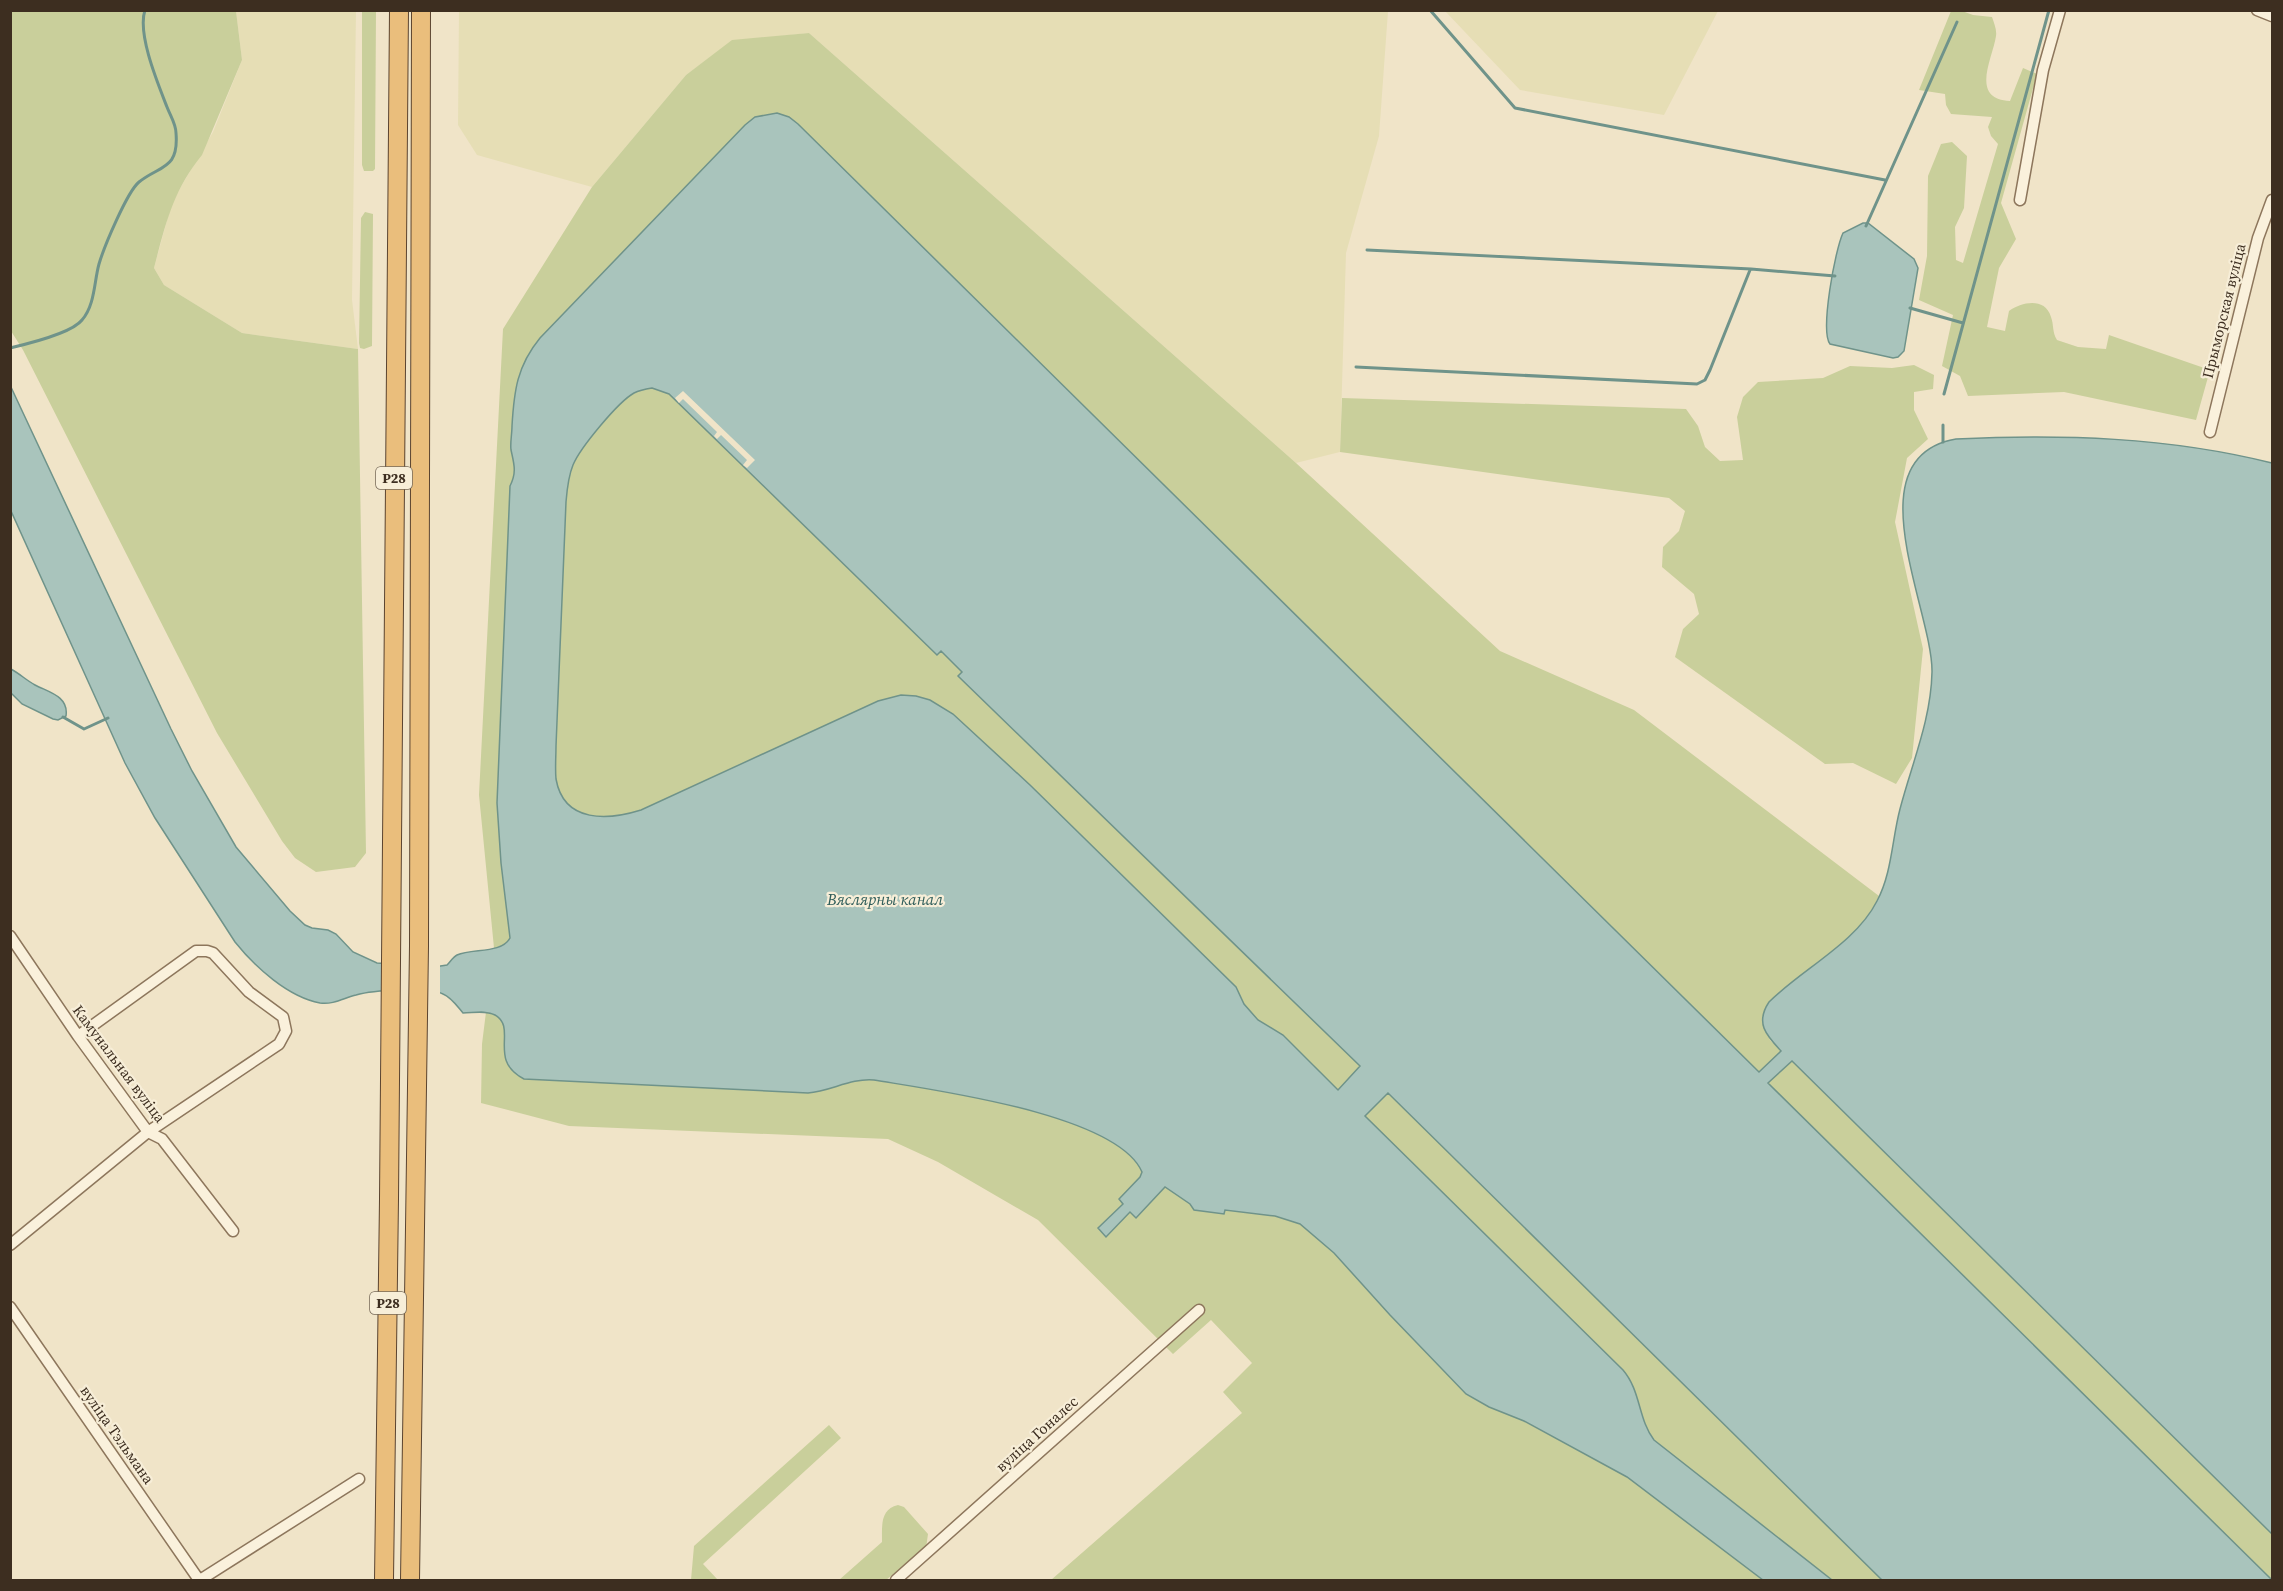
<svg xmlns="http://www.w3.org/2000/svg" width="2283" height="1591" font-family="'Source Serif 4',serif">
<rect width="100%" height="100%" fill="#f0e4c8"/>
<path fill="#e6deb5" d="M236,11H356L352,300L358,349L242,333L164,285L154,268L172,202L213,132L242,60Z
M459,11H1388L1379,136L1346,253L1340,452L1296,463L809,33L732,41L686,75L592,187L477,155L458,125Z
M1445,11H1718L1664,115L1520,90Z"/>
<path fill="#c9cf9b" d="M10,11H236L242,60L202,155C173,190 165,226 154,268L164,285L242,333L358,349L366,853L355,867L316,872L295,858L282,841L217,733L23,350L11,331Z
M362,11H376L375,169L373,171H364L362,165Z
M1951,11H1962L1973,15L1992,17C1994,23 1997,30 1996,36C1993,58 1969,99 2010,101L2023,68L2037,74L2001,203L2016,239L1999,268L1987,327L2005,331L2009,311C2022,302 2045,297 2051,317C2054,325 2052,332 2057,340L2078,347L2106,349L2109,335L2210,370L2196,420L2064,392L1968,396L1960,376L1942,366L1953,315L1919,300L1927,256L1928,176L1941,144L1952,142L1967,156L1964,208L1955,227L1956,260L1963,263L1998,144L1991,136L1988,127L1992,117L1951,114L1946,105L1945,94L1919,90Z
M809,33L1296,463L1500,651L1634,710L1879,896C1860,941 1803,969 1769,1002C1760,1017 1764,1025 1770,1040L2272,1534V1580H1051L1242,1413L1223,1392L1252,1363L1211,1320L1173,1354L1038,1220L938,1162L888,1139L569,1126L481,1103L482,1044L494,948L479,795L503,329L592,187L686,75L732,40Z
M365,212L373,214L372,346L364,349L360,348L359,343L361,218Z
M1914,365L1934,375L1933,389L1914,392V410L1928,439L1907,458L1895,522L1923,649L1912,758L1896,784L1853,763L1825,764L1675,657L1683,629L1699,614L1694,594L1662,567L1663,547L1679,531L1685,511L1669,498L1340,452L1342,398L1686,409L1698,426L1705,447L1720,461L1743,460L1737,417L1743,397L1758,382L1823,378L1850,366L1892,368Z
M829,1425L841,1438L703,1564L718,1580H691L694,1546Z
M898,1505L904,1507L928,1534L926,1548L886,1580H839L882,1542C882,1526 880,1509 898,1505Z"/>
<path fill="#a9c4bc" stroke="#6f938a" stroke-width="1.5" fill-rule="evenodd" d="M777,113L789,117L798,124L1759,1072L1781,1051C1766,1035 1755,1023 1769,1002C1802,969 1856,943 1877,901C1892,873 1892,839 1900,809C1912,763 1931,720 1932,672C1933,611 1852,457 1956,439C2062,434 2168,437 2272,463V1534L1792,1061L1768,1083L2272,1580H1882L1388,1093L1365,1116L1623,1370C1641,1391 1638,1419 1654,1440L1832,1580H1763L1627,1477L1524,1421L1489,1407L1466,1394L1390,1315L1334,1253L1300,1224L1275,1216L1225,1210L1224,1214L1194,1210L1190,1204L1165,1187L1136,1218L1130,1212L1106,1237L1098,1228L1123,1204L1119,1199L1140,1177L1142,1172C1117,1114 933,1090 874,1080C851,1078 831,1091 808,1093L524,1079C487,1060 518,1028 495,1015C486,1010 473,1013 463,1013C457,1006 451,997 443,994C427,987 373,990 356,995C344,998 333,1005 320,1003C288,997 255,967 235,942L155,818L125,763L11,511L10,385L171,729L192,771L236,847L290,911L305,925L312,928L328,930L336,934L353,952L377,963L434,967L447,965C450,962 453,957 457,955C473,948 501,954 510,938L501,863L497,803L510,486C517,472 514,464 511,450C510,443 512,434 512,426C514,391 517,366 540,338L745,125L755,117ZM652,388L669,394L937,655L941,651L962,672L958,676L1360,1066L1338,1090L1283,1035L1258,1020L1244,1004L1236,987L1030,785L953,714L930,700L916,696L901,695L878,701L641,810C609,820 564,824 556,779C555,769 556,756 556,746L566,502C567,490 568,477 573,465C580,448 618,402 634,393C640,390 646,389 652,388Z
M1863,223H1868L1914,259L1918,268L1904,351L1898,357L1893,358L1830,344C1820,331 1835,250 1843,233Z
M11,669C20,674 26,680 35,685C48,692 69,696 66,716L58,720L53,719L22,704L11,693Z"/>
<path fill="#f0e4c8" d="M683,391L755,460L747,468L743,465L747,460L721,435L717,439L714,436L717,432L683,399L679,403L675,398Z
M382,960L440,963V996L384,994Z"/>
<g fill="none" stroke-linecap="round" stroke-linejoin="round">
<path stroke="#6f938a" stroke-width="3" d="M1430,10L1515,108L1885,180
M1866,226L1957,22
M1367,250L1751,269L1835,276
M1910,308L1963,323
M10,348C27,344 72,333 82,320C95,305 94,282 99,264C104,247 127,192 139,182C160,165 179,170 176,133C176,124 170,115 167,107C158,84 137,34 145,10
M1356,367L1697,384L1705,380L1710,370L1750,270
M1944,394L2049,10
M1943,442V425
M63,717L84,729L108,718"/>
<defs>
<path id="minor" d="M2257,10L2272,16
M2020,200L2043,70L2060,10
M2210,432L2258,238L2272,200
M10,936L78,1036L148,1132L162,1139L233,1231
M10,1245L148,1132L279,1044L286,1031L283,1017L249,992L213,953L207,951H196L78,1036
M10,1307L199,1580
M200,1580L359,1479
M896,1580L1199,1310"/>
<path id="trunk" d="M384,1580L389,1199L399,10
M410,1580L419,946L421,10"/>
</defs>
<use href="#minor" stroke="#8d765c" stroke-width="13"/>
<use href="#trunk" stroke="#5b4430" stroke-width="20"/>
<use href="#minor" stroke="#faf1dc" stroke-width="10"/>
<use href="#trunk" stroke="#eabe7c" stroke-width="18"/>
</g>
<g text-anchor="middle" stroke-width="4.5" stroke-linejoin="round" paint-order="stroke">
<g fill="#f7eed8" stroke="#756857" stroke-width="1.5">
<rect x="376" y="467" width="36" height="22" rx="4.5"/>
<rect x="370" y="1292" width="36" height="22" rx="4.5"/>
</g>
<g font-size="14" font-weight="bold" fill="#3d2e20">
<text x="394" y="483">Р28</text>
<text x="388" y="1308">Р28</text>
</g>
<g font-size="15" fill="#3d2e20" stroke="#f7eed8">
<text transform="translate(2224 311) rotate(-76)" y="5">Прыморская вуліца</text>
<text transform="translate(119 1064) rotate(53)" y="5">Камунальная вуліца</text>
<text transform="translate(1037 1434) rotate(-42)" y="5">вуліца Гоналес</text>
<text transform="translate(117 1435) rotate(55)" y="5">вуліца Тэльмана</text>
</g>
<g font-size="16" font-style="italic" fill="#2f5d5a" stroke="#f7eed8">
<text x="885" y="905">Вяслярны канал</text>
</g>
</g>
<rect width="2283" height="1591" fill="none" stroke="#3d2e20" stroke-width="24"/>
</svg>
